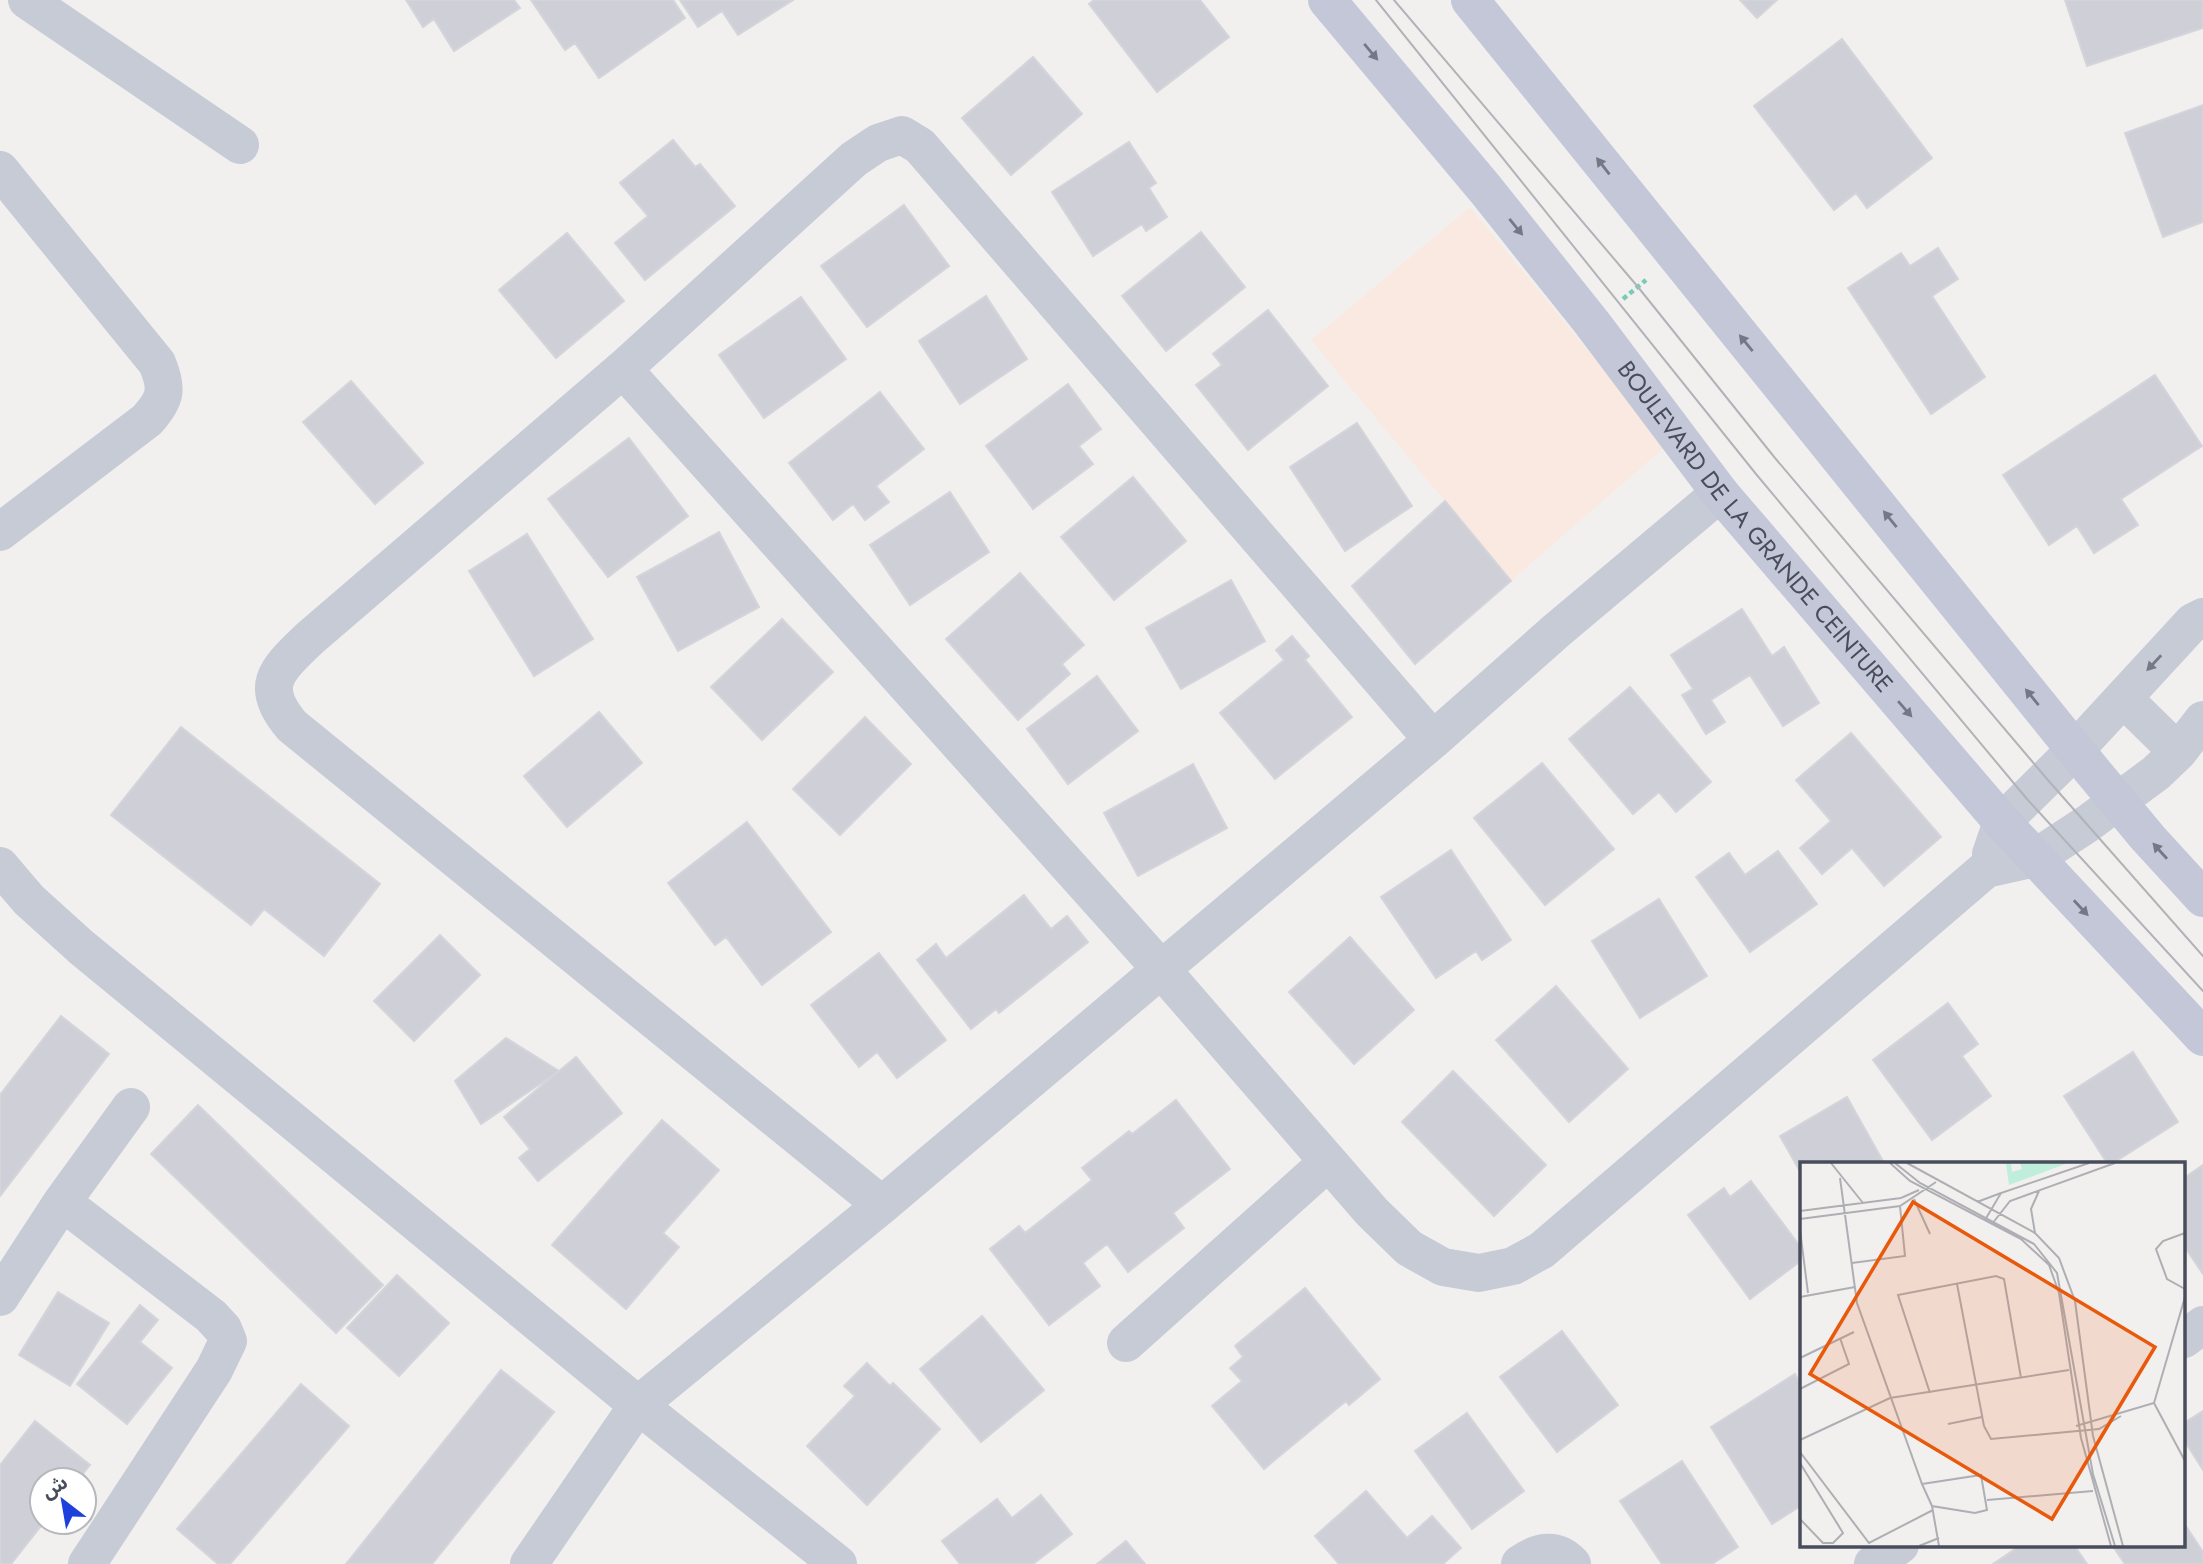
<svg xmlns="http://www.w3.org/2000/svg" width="2203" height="1564" font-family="Jost,'Noto Sans Arabic',sans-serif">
<rect width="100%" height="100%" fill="#f2f0ef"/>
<path fill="#fae9e1" d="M1470,207L1666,446L1511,581L1311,340Z"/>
<path fill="#cfd0d7" stroke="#d4d4db" stroke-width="2" d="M406,0H514L520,8L454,51L434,19L423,27Z
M531,0H673L685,18L599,78L575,43L565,50Z
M680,0H793L738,35L722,11L698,27Z
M1094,0H1200L1229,37L1157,92L1089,4Z
M1740,0H1777L1757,18Z
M2065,0H2203V28L2087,66Z
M1842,39L1932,158L1867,208L1856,193L1834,210L1754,106Z
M1033,57L1082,114L1011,175L962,118Z
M2203,105V222L2163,237L2125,133Z
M673,140L695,167L700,164L735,206L645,280L615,243L648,216L620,183Z
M1129,142L1156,183L1149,188L1167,217L1146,231L1142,224L1093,256L1052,192Z
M904,205L949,266L867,327L821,266Z
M1201,232L1245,287L1166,351L1122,296Z
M567,233L624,301L556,358L499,290Z
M1938,248L1958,279L1932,296L1985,377L1931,414L1848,288L1901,253L1910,266Z
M986,296L1027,359L960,404L919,341Z
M801,297L846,359L764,418L719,355Z
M1268,310L1328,386L1248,450L1196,385L1222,365L1213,354Z
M2155,375L2202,446L2121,499L2138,525L2094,553L2077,526L2049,545L2003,475Z
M351,381L423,463L375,504L303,422Z
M1068,384L1101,429L1079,446L1093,464L1033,509L986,446Z
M880,392L924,449L876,486L889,502L865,520L853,504L833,520L789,463Z
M1357,423L1412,506L1345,551L1290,467Z
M629,438L688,516L608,577L548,499Z
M1133,477L1186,541L1114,600L1061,537Z
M950,492L989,552L910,605L870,545Z
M1445,501L1511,581L1415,664L1352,586Z
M719,532L759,607L678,651L637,577Z
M527,534L593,639L534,676L469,571Z
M1020,573L1084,645L1062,664L1070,674L1018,720L946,639Z
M1231,580L1265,641L1181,689L1146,628Z
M1742,609L1772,656L1784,647L1819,703L1783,726L1750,675L1711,700L1725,722L1706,734L1682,695L1693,689L1671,655Z
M782,619L833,672L762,740L711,687Z
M1292,636L1309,656L1305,660L1352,717L1275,779L1220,713L1284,660L1276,650Z
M1097,676L1138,731L1068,784L1027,729Z
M1630,687L1711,782L1676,812L1659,792L1633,814L1569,739Z
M599,712L642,763L567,827L524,776Z
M865,717L911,764L840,835L793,789Z
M181,727L380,884L324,956L264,909L251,925L111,815Z
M1851,733L1941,837L1884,886L1852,848L1822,874L1800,848L1831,821L1796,780Z
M1542,763L1614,849L1545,905L1474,818Z
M1193,764L1227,828L1138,876L1104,813Z
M747,822L831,932L762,985L726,937L715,945L668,883Z
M1451,850L1511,940L1482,960L1476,951L1436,978L1381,897Z
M1778,851L1817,904L1750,952L1696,877L1729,853L1745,875Z
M1024,895L1051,929L1067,916L1088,942L999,1013L996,1009L971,1029L917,960L936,944L946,958Z
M1659,899L1707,976L1640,1018L1592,941Z
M440,935L480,975L414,1041L374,1001Z
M1350,937L1414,1010L1354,1064L1289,992Z
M879,953L946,1040L897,1078L877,1052L859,1067L811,1005Z
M1556,986L1628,1069L1569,1122L1496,1040Z
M1948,1003L1978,1044L1962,1056L1991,1096L1932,1140L1873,1060Z
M61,1016L109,1054L0,1196V1095Z
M506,1038L559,1071L481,1124L455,1081Z
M2133,1052L2178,1122L2113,1163H2107L2064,1096Z
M576,1057L622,1113L538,1181L519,1158L530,1149L504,1117Z
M1453,1071L1546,1165L1494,1216L1402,1122Z
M1847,1097L1884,1163H1802V1175L1780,1136Z
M1176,1100L1230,1169L1173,1213L1184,1228L1128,1272L1107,1244L1083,1263L1100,1286L1049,1325L990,1249L1019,1226L1025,1233L1092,1180L1082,1168L1129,1131L1132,1134Z
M198,1105L383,1285L336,1333L151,1154Z
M662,1120L719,1170L663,1233L679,1247L626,1309L552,1245Z
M2203,1165V1274L2184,1246V1178Z
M1751,1181L1802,1249V1260L1750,1299L1688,1215L1724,1188L1730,1197Z
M397,1275L449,1323L399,1376L347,1328Z
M1305,1288L1380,1379L1349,1405L1346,1401L1264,1469L1212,1406L1242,1381L1230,1368L1243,1357L1235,1346Z
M58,1292L109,1323L70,1386L19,1355Z
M140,1305L158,1320L140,1342L172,1368L127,1424L77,1384Z
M982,1316L1044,1390L981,1442L920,1369Z
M1562,1331L1618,1405L1557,1452L1500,1377Z
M867,1363L890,1386L893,1383L940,1429L867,1505L807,1446L855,1396L844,1386Z
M501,1370L554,1412L432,1564H346Z
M1795,1374L1802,1387V1505L1772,1524L1711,1427Z
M301,1384L349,1426L230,1564H218L177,1529Z
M2203,1411V1470L2184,1440V1423Z
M1467,1413L1524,1491L1472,1529L1415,1451Z
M35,1421L90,1465L78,1480H42V1522H44L11,1564H0V1465Z
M1682,1461L1738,1547L1712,1564H1662L1620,1501Z
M1366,1491L1407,1538L1432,1516L1461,1548L1443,1564H1339L1315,1536Z
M1041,1495L1072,1534L1033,1564H960L942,1541L997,1499L1012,1518Z
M2184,1523L2203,1552V1564H2125L2112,1545H2184Z
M1126,1541L1145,1564H1097Z
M2021,1545H2074L2087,1564H1993Z"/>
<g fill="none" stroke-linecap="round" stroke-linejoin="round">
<path stroke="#78cbb7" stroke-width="4.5" stroke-dasharray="5 3.5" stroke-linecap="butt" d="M1623,299L1646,280"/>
<path stroke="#c6cbd6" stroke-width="38" d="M27,0L240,145
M0,170L157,363C168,389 166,399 147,420L0,532
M623,369L1161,969L1372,1212L1409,1248L1443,1267L1479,1273L1513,1266L1542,1250L1986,869L2035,858L2087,824L2156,773L2178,752L2203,720
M2123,698L2178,752
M1991,854L2002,822L2075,750L2193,622L2203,617
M0,866L29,900L81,947L638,1405L838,1564
M62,1202L211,1316L223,1329L228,1341L214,1370L87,1564
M882,1205L292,726C257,685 278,669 310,638L623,369L854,159L878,143L902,135L920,146L1433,740
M0,1297L62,1202L131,1107
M2184,1339L2203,1325
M1126,1343L1328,1162
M529,1564L638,1405L882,1205L1433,740L1556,631L1720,493
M1520,1564C1538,1551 1556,1547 1572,1564
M1873,1564L1900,1545"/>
<g stroke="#c3c7d8" stroke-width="38">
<path id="s1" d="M1327,0L1486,190L1592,323L1720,493L2002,822L2203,1037"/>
<path d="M1470,0L2075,750L2148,838L2203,898"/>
</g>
<path stroke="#b2b3b9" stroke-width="2" d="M1376,0L1756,474L2027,799L2203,991
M1394,0L1638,287L1775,458L2047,779L2203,956"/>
</g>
<defs><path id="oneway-solid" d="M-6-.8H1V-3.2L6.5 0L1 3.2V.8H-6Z" transform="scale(1.75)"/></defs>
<g fill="#737887">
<use href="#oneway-solid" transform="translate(1371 52) rotate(50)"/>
<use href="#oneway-solid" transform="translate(1603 166) rotate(-128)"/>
<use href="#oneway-solid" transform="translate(1516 227) rotate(51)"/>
<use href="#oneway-solid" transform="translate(1746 343) rotate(-129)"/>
<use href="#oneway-solid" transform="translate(1890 519) rotate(-129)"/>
<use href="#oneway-solid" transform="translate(2032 697) rotate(-129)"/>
<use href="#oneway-solid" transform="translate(1905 709) rotate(49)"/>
<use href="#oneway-solid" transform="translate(2160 851) rotate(-132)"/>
<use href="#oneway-solid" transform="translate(2081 908) rotate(47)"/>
</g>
<use fill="#747987" href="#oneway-solid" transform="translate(2154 663) rotate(133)"/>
<g text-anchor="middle" stroke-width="5" stroke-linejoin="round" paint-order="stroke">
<g font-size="24" fill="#484d5c" stroke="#fff">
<text dy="8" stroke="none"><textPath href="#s1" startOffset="679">BOULEVARD DE LA GRANDE CEINTURE</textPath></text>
</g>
</g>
<g transform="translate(1800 1162)">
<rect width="385" height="385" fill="#f2f0ef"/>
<path d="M206,1H211L212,10L222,7L220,1H268L209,23Z" fill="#bfeedd"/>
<path fill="none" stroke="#aeafb4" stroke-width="2" d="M31,1L63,41M90,1L110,19L221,77L249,103L259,131L281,276L311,384M95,1L120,21L234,82L257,111L293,312L315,384M107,1L235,71L259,96L275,139L293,274L323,384M40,16L57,141L122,322L132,344L175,351L187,348L181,313L122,322M114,37L130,72M177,40L201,31M0,49L101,36L119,28M0,57L100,44L136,20M185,58L201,31L289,1M192,62L210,39L315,1M0,68L8,131M235,71L231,47L239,29M385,71L363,79L356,87L367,117L385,127M52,101L105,94L100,44M157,122L184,264L191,277L299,267L321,254M0,135L55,125M0,196L54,170M0,227L49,202L40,176M130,231L98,133L196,114L204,117L221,216M354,241L385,299M148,262L182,255M276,264L354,241L385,135M0,278L90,236L269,208M0,290L69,381L133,348M0,301L43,371L33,381H23L0,357M187,338L293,329M132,344L139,384M119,384L139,376"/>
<path fill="#e8590c" fill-opacity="0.15" stroke="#e8590c" stroke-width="3.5" d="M113,40L355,185L252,357L10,212Z"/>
<rect width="385" height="385" fill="none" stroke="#484d5c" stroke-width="3.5"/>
</g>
<g transform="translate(63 1501) rotate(329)"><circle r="33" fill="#ffffff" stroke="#b6b8be" stroke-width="2"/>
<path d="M0-5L12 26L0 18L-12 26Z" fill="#1e41dd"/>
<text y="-10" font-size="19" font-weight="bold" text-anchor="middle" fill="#484d5c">ش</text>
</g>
</svg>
